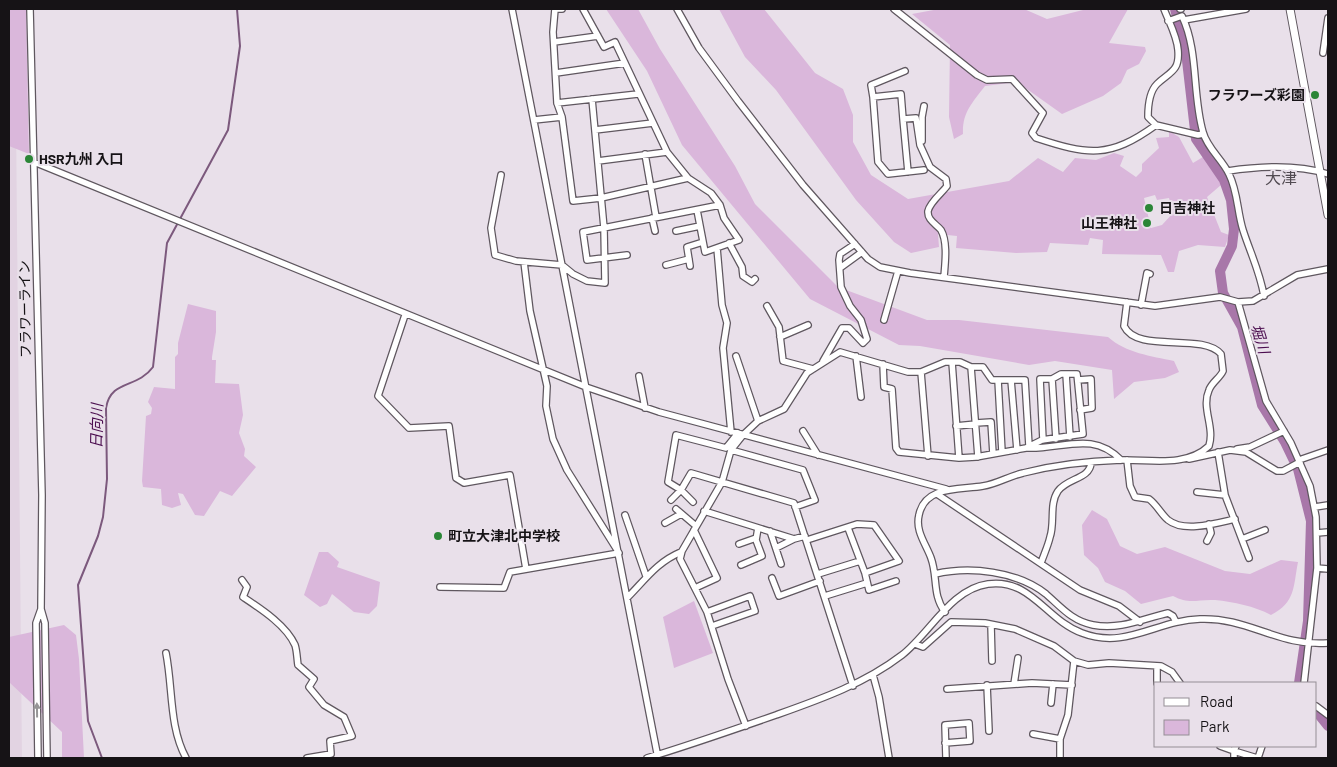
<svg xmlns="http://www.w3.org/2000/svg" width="1337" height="767" font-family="Barlow,'Noto Sans JP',sans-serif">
<rect width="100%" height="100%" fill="#e9e0ea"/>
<path fill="#e2d3e2" d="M9,9H15L22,758H9Z"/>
<path fill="#dab7db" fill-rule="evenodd" d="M9,9H26L29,154L9,146Z
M606,9H638L660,49L735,166L755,204L838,287L927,320H959L1108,337C1126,353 1151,356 1174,361L1179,372L1165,378L1134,382L1114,399L1112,370L1055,361L1029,365L920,346L899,345L810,299L682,145L647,71Z
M719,9H764L815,73L843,89L853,115V142L871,175L908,199L1009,181L1038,158L1063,172L1075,158L1096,160L1114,153L1124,156L1120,166L1136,177L1142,171V164L1159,148L1156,138L1169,137V131L1179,137L1193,163L1203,157L1214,169L1221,185L1207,197L1221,232L1229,235L1225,247L1198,245L1179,251L1174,272H1168L1161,255L1102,254L1103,240L1090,238L1088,245L1050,243L1047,252L1016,253L956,248L957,236L938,234L939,247L911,253L894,242L856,200L776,90L745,57ZM1155,195L1157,200L1169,198L1173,213L1162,225L1151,228L1144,198Z
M939,9H1024L1047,19L1087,9H1128L1109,43L1145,47L1146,51L1139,64L1127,70L1121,83L1103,96L1062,114L1017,82L985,86C972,103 962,113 963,134L954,139L949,117L950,45L912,14Z
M188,304L216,311V332L212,357V360H216L215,383L239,384L243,415L239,433L245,449L244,456L256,467L232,496L220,491L204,516L195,515L183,494L178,493L181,505L172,508L162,505L161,489L143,487L142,481L146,416L151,414L152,408L148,402L154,387L175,389V357L178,354V343Z
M1092,510L1107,519L1120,546L1137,554L1165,547L1225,571L1250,574L1281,560L1298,562C1293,587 1296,602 1271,615C1254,606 1234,602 1215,600C1197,599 1190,605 1173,596L1141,604L1125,591L1105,582L1098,568L1084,555L1082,525Z
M319,552H328L339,562L337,567L380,582L377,606L369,614L354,612L332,594L327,604L320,607L304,595Z
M694,601L713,653L674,668L663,617Z
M64,625L76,635L79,659L84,758H62V732L9,682V637Z"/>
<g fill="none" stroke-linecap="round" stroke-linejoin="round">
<path stroke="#7c597d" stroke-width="2" d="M102,758L88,721L78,585L98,536L103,517L107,479L106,408C111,379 137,389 153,367L167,243L228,130L240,46L237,9"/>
<path stroke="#a877a9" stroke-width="10" d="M1175,9L1186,52L1196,139L1224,180L1231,200L1234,229L1232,246L1220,271L1223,293L1242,327L1262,405L1285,442L1298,469L1311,521L1308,621L1299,683
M1316,711L1328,726"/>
<defs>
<path id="minor" d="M30,9L42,495L41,609L45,623L47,758
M512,9L658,758
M562,9H555L553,32L557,103L638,94
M583,9L604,47L615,42L667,152L688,178L711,193L720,205L724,218L739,240L705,252L697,210
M677,9L699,48L738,101L803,185L868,259L880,267L910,273L1155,306L1220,297L1238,302L1253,301L1297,275L1328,269
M894,9L977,75L987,80L1012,79L1043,113L1032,133L1036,138C1088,155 1109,159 1156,125
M1164,9C1169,22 1177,36 1178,50C1180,72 1169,72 1157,84C1149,92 1148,107 1148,117L1156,125L1198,135L1203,134
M1180,9H1181
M1184,20L1246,9
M1168,21L1182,16C1199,52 1192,94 1203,132C1207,148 1222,159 1229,174C1238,192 1237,211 1243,230C1250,252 1260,272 1264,296
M554,42L598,36
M1323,53L1328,18
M556,73L625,63
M873,97L871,85L905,71
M562,117L573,201L601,198L688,178
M903,119L908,172
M534,120L562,117L557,103
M595,130L653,123
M922,141V117L924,106
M645,154L656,217
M598,161L667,152
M34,162L586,387L659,412L946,489
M924,170L888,174L878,162L873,97L901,94L903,119L916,118L920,145L930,167L946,179L947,186C942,193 930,202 928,211C927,220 936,224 941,230C948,242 945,264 944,277
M1228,171C1261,166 1296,164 1328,174
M501,175L491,228L495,255L516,261L562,265L573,274L587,281L605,283L604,228L592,99
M652,218L655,231
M676,231L700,226
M729,243L742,267L743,276L752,282L755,279
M717,248L722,305L727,323L723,348L731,432
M627,255L587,260L583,232L720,205
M666,265L689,259
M690,266L687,247L703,242
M840,268L862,252
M1238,302L1266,401L1291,443L1310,486L1316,517L1317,568L1328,569
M1141,305L1147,273L1150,274
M767,306L779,327L783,361L813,369
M405,315L378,396L409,428L449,426L456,478L464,483L510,475L526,569
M884,320L898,271
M780,337L808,325
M736,356L758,421
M856,356L861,397
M823,361L842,328H849L863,343L867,339L861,320L850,306L841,287L839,260L840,254L855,244
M952,362L959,458
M883,364L884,387L892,389L896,448L899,452L959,458L976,457L1026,448L1042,440L1083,434L1077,374H1061L1052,379H1040L1043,440
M921,372L928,456
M1066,374L1070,437
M639,376L645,408
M1052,379L1056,439
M998,380L1002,452
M1011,380L1017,450
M1078,380L1091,379L1092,408L1080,410
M976,423L991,422L993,454
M956,426L976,424
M803,431L818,455
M1026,448C1062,450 1092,430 1121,460
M1237,449L1250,447L1284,431
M731,450L803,470L815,500L795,507
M1218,452L1225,495L1249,558
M978,457L971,367H983L992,380H1025L1029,446
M1189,459L1230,450L1246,452L1277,471H1283L1300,462
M1127,460L1130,486L1135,497L1149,499C1157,505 1161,514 1168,520C1184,533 1217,523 1235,519
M1299,460L1328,450
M1197,492L1225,495
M937,494L1080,590L1119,606L1140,622
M671,500L681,490L691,473L794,503L853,686
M693,502L681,490L668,482L676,435L726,448L738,433
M1315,507L1328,505
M676,509L696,526
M704,511L794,539L805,536
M625,515L646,576
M665,523L681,514
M848,528L865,573
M694,530L717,578L695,588
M770,531L781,564
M1317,533L1328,532
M1242,539L1265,530
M807,540L857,524L874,525L899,561L865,573L869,590L896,581
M1207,541L1211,533L1209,524
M739,544L756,538
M776,548L794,539
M1041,563C1044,554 1048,546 1050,537C1055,523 1049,504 1058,491C1067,478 1090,479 1091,463
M741,565L762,556L756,540L758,528
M818,574L860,561
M935,574C970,566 1017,571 1046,594C1061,607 1072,621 1093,625C1121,630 1142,619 1168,613L1173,616L1176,622
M772,578L779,596L820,581
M242,580L247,587L243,597C261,609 286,625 295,645C297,651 297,659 298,665L314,679L309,687L324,705L344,717L352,736L330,741L331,754L307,758
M440,587L504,588L510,572L619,553L567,470L553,439L546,406L547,386L530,311L524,262
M825,596L867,583
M627,598C645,580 657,562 681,552
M707,612L750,596L755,611L712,626
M945,612C932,595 938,577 931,558C926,544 915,531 919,515C925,485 961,490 983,486C997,484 1009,476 1023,473C1054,465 1089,461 1121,460C1149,459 1186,468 1209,446C1215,427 1201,408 1209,390C1212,382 1220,378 1223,371L1221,354C1202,332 1137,354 1124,326L1127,302
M991,625L992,661
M915,644L923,647L951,622L985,623L1015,629L1054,646L1074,661L1088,665L1109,663L1161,666L1172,672L1180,683
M166,653C173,688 169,727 186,758
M873,675L879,697L889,758
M1157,683V666
M1304,683L1317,568
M1014,684L1018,658
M987,685L989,731
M947,689L1032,683L1072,685
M1051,703L1053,684
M1316,706L1328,715
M746,726L728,679L707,612L680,559L682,551L722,482L731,450L743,435L758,421L784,409L807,373L840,352L908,372H921L945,362H960L971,367
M1033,734L1060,739
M945,743L970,741L969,723L945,725L946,758
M1220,746L1234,751V758
M1236,746L1234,751L1257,758
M38,758L36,623L41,609
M647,758C690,745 733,730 776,715C821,699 864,684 902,655C930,633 951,589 988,584C1031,578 1046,620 1082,633C1126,650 1157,620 1200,619C1248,617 1279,647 1328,643
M1060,758V739L1068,715L1074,661
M1258,758L1262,746"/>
<path id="major" d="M1290,9L1328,215"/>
</defs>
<use href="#minor" stroke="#5f575f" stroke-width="8"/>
<use href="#major" stroke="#5f575f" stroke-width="9"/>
<use href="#minor" stroke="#fff" stroke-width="5.5"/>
<use href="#major" stroke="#fff" stroke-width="7"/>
</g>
<defs><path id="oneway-solid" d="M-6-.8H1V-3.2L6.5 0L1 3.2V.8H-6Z" transform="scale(1.25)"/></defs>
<use fill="#969596" href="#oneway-solid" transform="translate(37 710) rotate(-91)"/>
<g fill="#2b8637" stroke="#e9e0ea" stroke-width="2">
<circle cx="1315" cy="95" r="5"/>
<circle cx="29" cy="159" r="5"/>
<circle cx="1149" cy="208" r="5"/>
<circle cx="1147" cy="223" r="5"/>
<circle cx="438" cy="536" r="5"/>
</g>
<g text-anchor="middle" stroke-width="4" stroke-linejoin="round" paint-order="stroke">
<g font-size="14" font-weight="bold" fill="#161316" stroke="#e9e0ea" text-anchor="start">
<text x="1305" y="100" text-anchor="end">フラワーズ彩園</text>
<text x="39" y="164">HSR九州 入口</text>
<text x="1159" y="213">日吉神社</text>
<text x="1137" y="228" text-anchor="end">山王神社</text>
<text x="448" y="541">町立大津北中学校</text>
</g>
<g font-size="14" fill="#161316" stroke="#e9e0ea">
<text transform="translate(25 309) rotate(-91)" y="5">フラワーライン</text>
</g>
<g font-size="15" font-style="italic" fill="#4a0c4e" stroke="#e9e0ea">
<text transform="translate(1260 339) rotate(73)" y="5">堀川</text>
<text transform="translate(97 426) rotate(-89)" y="5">日向川</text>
</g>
<g font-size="16" fill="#524b52" stroke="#e9e0ea">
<text x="1281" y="184">大津</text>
</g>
</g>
<rect width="1337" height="767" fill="none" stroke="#161316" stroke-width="20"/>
<rect x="1154" y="682" width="162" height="65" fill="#e9e0ea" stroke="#958e95"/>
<rect x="1164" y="698" width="25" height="8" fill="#ffffff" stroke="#958e95"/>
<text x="1200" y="707" font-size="15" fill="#161316">Road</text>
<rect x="1164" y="720" width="25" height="15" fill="#dab7db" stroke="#958e95"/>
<text x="1200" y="732" font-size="15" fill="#161316">Park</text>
</svg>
